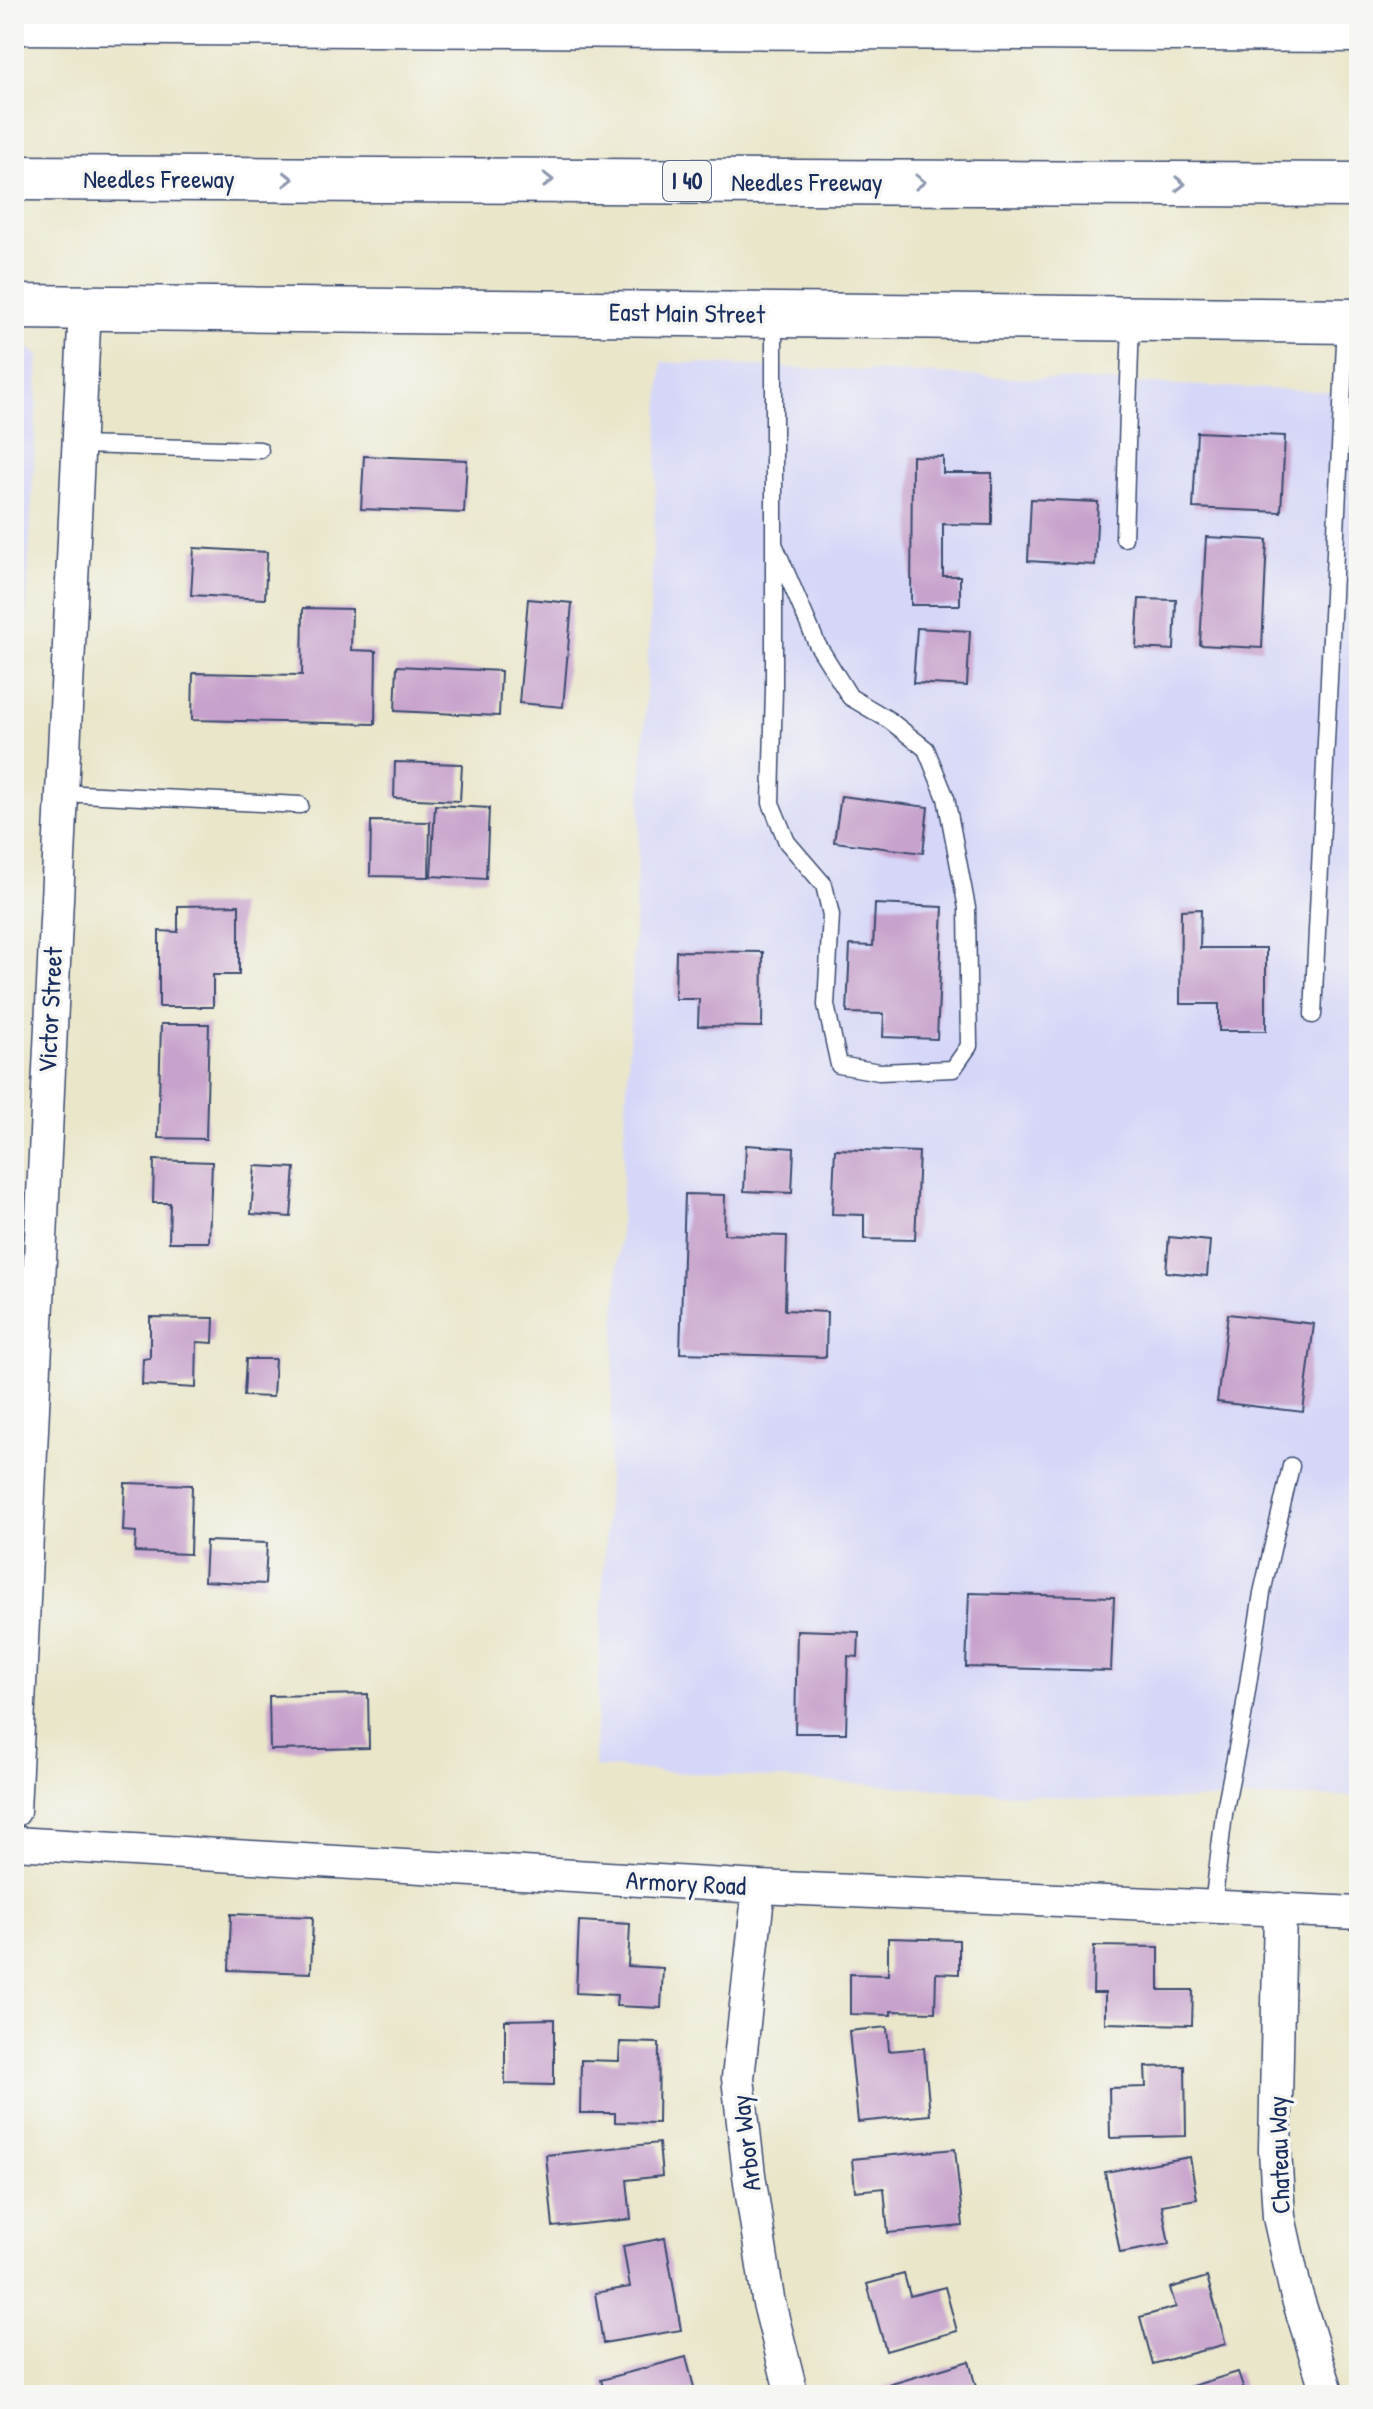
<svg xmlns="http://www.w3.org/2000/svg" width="1373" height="2409" font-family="'Patrick Hand',sans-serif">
<rect width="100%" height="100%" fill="#f6f6f2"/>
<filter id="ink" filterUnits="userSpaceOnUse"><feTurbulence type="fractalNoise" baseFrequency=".0125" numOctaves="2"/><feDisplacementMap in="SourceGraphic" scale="16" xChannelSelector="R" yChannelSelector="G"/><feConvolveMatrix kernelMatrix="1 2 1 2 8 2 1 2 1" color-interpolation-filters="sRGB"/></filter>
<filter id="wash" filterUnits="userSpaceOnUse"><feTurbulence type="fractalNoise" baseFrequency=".006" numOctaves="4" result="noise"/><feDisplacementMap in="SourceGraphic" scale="32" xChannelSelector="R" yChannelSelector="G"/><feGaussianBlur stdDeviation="1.8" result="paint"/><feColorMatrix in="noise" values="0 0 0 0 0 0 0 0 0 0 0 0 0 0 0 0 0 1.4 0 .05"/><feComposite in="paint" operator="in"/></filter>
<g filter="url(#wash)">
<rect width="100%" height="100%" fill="#eae6ca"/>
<path fill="#d6d7f8" d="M14,342H20L39,355L14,870Z
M662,362L1359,393V1796L1124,1801L594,1767Z"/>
<g id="blocks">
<path fill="#c7a2cc" d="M1197,432L1285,436L1281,512L1193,508Z
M364,456L467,460L464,513L361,509Z
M912,456L943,457V473H992V525L943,524V576H960V605H911Z
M1031,499L1098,502L1095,565L1028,561Z
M1206,537L1267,540L1262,648L1200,645Z
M194,548L267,552L265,599L191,595Z
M528,599L572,603L563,707L519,703Z
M1139,599L1176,600L1174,650L1136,648Z
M303,608L352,609L351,650L376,651L375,724L192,720L193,673L302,675Z
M917,628L970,631L967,686L913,683Z
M397,666L501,671L499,716L395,711Z
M395,762L462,764L460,801L394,798Z
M841,796L928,807L923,853L834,842Z
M435,805L489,808L486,879L431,876Z
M371,821L430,822L429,877L370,876Z
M875,904L943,907L937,1039L883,1037L884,1014L847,1013L850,945L873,946Z
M239,905V975H213V1007H159V931L178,932V906Z
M1201,909L1200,948H1266V1031H1219V1004H1180L1181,910Z
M676,951L763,952L762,1027L698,1026L699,999H675Z
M161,1024H209L206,1139L158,1138Z
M746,1145L794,1148L792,1193L744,1191Z
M835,1149L919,1152L915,1240L864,1239V1215L832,1214Z
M154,1160L212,1162L209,1242H169L170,1203H153Z
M255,1166L295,1168L291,1217L251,1214Z
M685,1194L725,1195L724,1234L787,1236L785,1310L827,1312L826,1357L680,1353Z
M1169,1237L1210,1241L1207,1276L1166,1272Z
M1228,1314L1314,1324L1303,1412L1217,1402Z
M150,1317L214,1318L213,1343L197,1342L196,1388L142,1385L143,1359L150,1358Z
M246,1359H275L273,1397L244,1396Z
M125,1483L192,1485L190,1554L135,1552L136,1532L123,1531Z
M206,1541L267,1543L265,1584L204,1581Z
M969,1593L1114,1597L1111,1671L966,1667Z
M797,1630L859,1632L858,1657L848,1656L846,1733H795Z
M368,1694L369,1748L270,1750L269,1696Z
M231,1914L313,1917L311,1973L229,1970Z
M579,1921L630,1924L628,1966L663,1968L661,2008L616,2006L617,1995L576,1993Z
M888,1938L959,1940V1974L936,1973L935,2012L891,2011V2015L850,2014V1974L888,1975Z
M1094,1946L1159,1947V1990H1193L1192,2025L1105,2023V1993H1093Z
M554,2019V2085L505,2084V2020Z
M887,2027L889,2051L924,2048L930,2115L858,2122L849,2031Z
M620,2042L659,2043L658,2123L615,2122V2113H580L581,2060L619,2061Z
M1185,2066L1186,2136L1110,2138L1109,2088L1146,2087L1145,2067Z
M659,2143L662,2176L627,2180L631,2219L553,2227L546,2155Z
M955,2149L963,2226L888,2233L884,2188L855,2191L852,2159Z
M1190,2157L1197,2199L1162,2205L1169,2244L1120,2253L1105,2172Z
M665,2238L681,2330L603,2343L595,2293L630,2287L623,2246Z
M904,2274L910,2296L945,2287L957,2331L886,2351L867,2284Z
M1207,2277L1226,2344L1153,2364L1140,2317L1176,2307L1170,2288Z
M686,2357L695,2391L681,2395H605L601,2380Z
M969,2361L978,2395H888L885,2386Z
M1238,2372L1246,2395H1166V2394Z"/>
</g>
</g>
<g filter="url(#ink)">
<use href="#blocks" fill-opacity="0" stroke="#3a4a6e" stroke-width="2"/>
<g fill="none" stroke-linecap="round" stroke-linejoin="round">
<defs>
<path id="lane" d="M774,315V688L771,803L787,842L824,885L831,915L826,1005L839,1065L879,1072L953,1069L969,1046L967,908L946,798L926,749L889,720L850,697L817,644L774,544
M78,445L260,450
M1124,538L1131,320
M61,793L300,805
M1313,1015L1346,322
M1213,1906L1224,1814L1242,1723L1262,1593L1291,1466"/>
<path id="street" d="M14,1811L85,306
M14,1843L759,1887L1359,1913
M759,1887L738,2078L749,2175L768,2299L792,2395
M1280,1909L1275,2150L1279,2217L1296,2293L1328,2395"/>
<path id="secondary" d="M14,307L1359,321"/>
<path id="highway" d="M14,22L1359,30
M14,178L1359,185"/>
</defs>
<use href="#lane" stroke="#3a4a6e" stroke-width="19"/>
<use href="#street" stroke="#3a4a6e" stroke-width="35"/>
<use href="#secondary" stroke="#3a4a6e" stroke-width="47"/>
<use href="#highway" stroke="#3a4a6e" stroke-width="47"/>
<use href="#lane" stroke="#fff" stroke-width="16"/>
<use href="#street" stroke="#fff" stroke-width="32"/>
<use href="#secondary" stroke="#fff" stroke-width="44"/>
<use href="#highway" stroke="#fff" stroke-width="44"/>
</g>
<defs><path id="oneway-chevron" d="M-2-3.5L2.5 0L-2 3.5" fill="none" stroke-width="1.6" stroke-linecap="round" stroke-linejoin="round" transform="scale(2)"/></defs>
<g stroke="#8d97ae">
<use href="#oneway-chevron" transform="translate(288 179)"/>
<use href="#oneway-chevron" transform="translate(548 180)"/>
<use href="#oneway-chevron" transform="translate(920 182)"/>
<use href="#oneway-chevron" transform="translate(1180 184)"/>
</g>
</g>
<g text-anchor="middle" stroke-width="7" stroke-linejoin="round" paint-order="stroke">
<rect fill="#f6f6f2" stroke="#5d6b8a" stroke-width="2" x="663" y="161" width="48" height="40" rx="6"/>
<g font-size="24" font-weight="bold" fill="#1b2f5e">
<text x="687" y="189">I 40</text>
</g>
<g font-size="26" fill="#1b2f5e" stroke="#f6f6f2">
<text x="159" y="188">Needles Freeway</text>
<text x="807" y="191">Needles Freeway</text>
<text transform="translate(687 313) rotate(1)" y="9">East Main Street</text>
<text transform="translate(50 1010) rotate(-87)" y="9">Victor Street</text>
<text transform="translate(686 1883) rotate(3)" y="9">Armory Road</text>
<text transform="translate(746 2143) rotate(-97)" y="9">Arbor Way</text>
<text transform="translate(1279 2155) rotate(-92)" y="9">Chateau Way</text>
</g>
</g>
<rect width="1373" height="2409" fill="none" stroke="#f6f6f2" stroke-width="48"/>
</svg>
